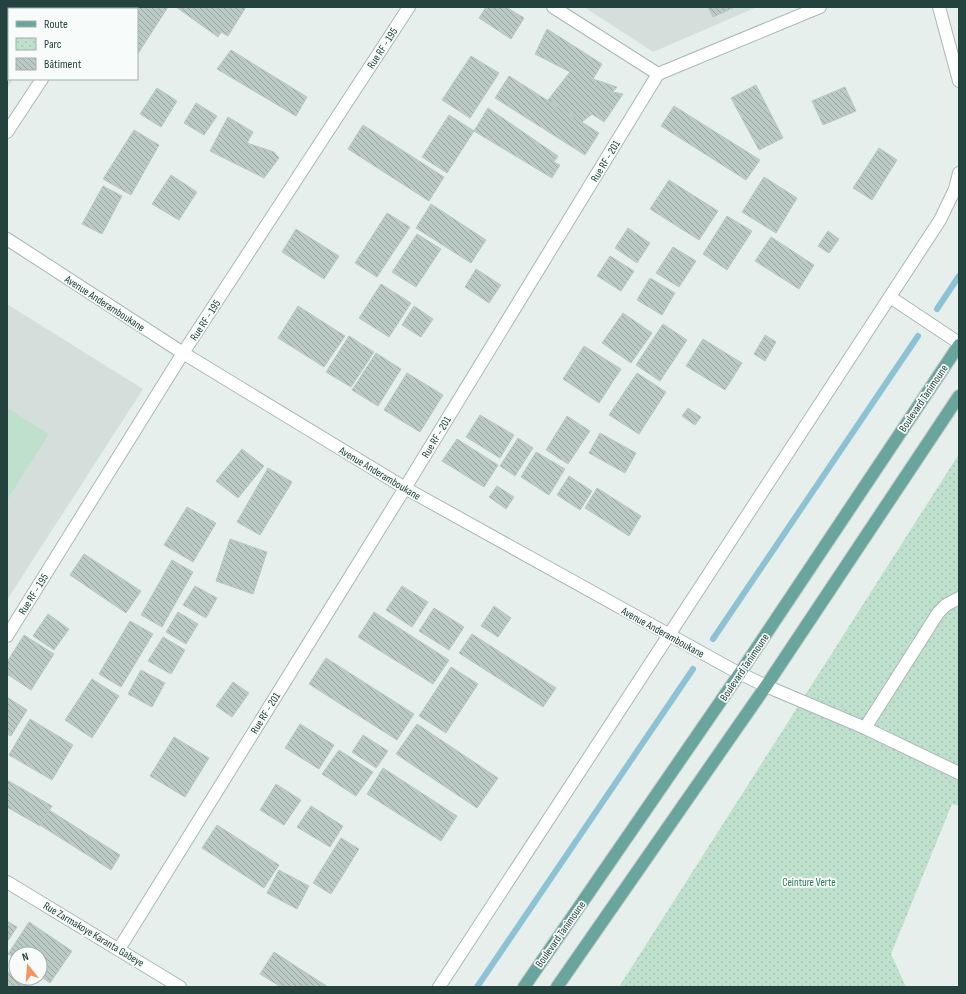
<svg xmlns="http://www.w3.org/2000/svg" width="966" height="994" font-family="'Sofia Sans Condensed',sans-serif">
<defs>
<pattern id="park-dots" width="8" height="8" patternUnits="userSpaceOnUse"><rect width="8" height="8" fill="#bfe0cc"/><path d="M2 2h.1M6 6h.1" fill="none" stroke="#a4c1b0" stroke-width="1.8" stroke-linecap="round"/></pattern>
<pattern id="building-back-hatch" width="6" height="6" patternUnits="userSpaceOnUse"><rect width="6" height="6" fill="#bbcac5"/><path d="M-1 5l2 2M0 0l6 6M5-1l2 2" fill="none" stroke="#98a6a1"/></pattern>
</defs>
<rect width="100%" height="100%" fill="#e6efec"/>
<path fill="#d4dfdb" d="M7,7H58L57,9H9V79H13L7,89Z
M584,7H757L653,52Z
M7,304L143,389L7,600Z"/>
<path fill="url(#park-dots)" d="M959,454V806L952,804L891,954L906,987H619Z"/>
<path fill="#bfe0cc" d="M7,408L49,434L7,500Z"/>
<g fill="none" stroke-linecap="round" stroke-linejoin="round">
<path stroke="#8dc1d4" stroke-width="6" d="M937,309L959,276
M713,639L918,336
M477,987L693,669"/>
</g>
<path fill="url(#building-back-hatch)" stroke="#b8c9c4" d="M120,7H168L137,55V9H119Z
M176,7H246L228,36L221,32L218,37Z
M486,7H506L524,18L511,39L479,18Z
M708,7H735L713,17Z
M547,29L602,64L593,79L617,87L613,92L623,94L604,122L592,114L582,122L548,100L570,72L535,54Z
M231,50L307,97L296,116L217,69Z
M471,56L499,73L470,118L442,100Z
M509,76L599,133L585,155L495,98Z
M756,85L783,138L759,150L731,98Z
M845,87L856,111L823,125L812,101Z
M157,88L177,101L161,127L140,114Z
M196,103L217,116L204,135L184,123Z
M674,106L760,160L746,180L661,126Z
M488,108L558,156L554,162L560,165L552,178L474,131Z
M449,115L474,131L447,173L422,157Z
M228,117L253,132L247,143L274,152L279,158L264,178L210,151Z
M363,125L444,177L429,201L348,149Z
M134,130L159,145L131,195L103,179Z
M879,148L897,160L872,200L853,188Z
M171,175L197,192L179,220L152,204Z
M764,177L797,198L776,233L742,212Z
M669,180L718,211L699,240L650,209Z
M103,186L122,196L102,234L82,224Z
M431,204L486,240L471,263L416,228Z
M387,213L410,227L377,277L355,263Z
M727,216L752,231L727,270L703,254Z
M628,228L650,243L637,263L615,248Z
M296,229L339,256L324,279L282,252Z
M828,231L839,239L829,253L818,246Z
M417,234L441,249L416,287L392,272Z
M771,237L814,265L799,289L755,261Z
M673,247L696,261L679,287L656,273Z
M610,256L634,271L621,291L597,276Z
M476,269L501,285L489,303L465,287Z
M650,278L675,293L662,315L637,300Z
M381,284L411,303L389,337L359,318Z
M298,306L345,336L324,367L278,338Z
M414,306L433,319L421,337L402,325Z
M623,313L652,333L631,363L602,343Z
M663,324L687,340L660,381L636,365Z
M765,335L776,342L765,361L754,354Z
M349,336L374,352L351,387L326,372Z
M703,339L742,363L725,390L686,366Z
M584,346L621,369L599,403L563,379Z
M376,353L401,369L378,406L352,390Z
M407,373L443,395L420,432L384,410Z
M637,373L666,392L639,434L609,415Z
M688,408L701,417L695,425L682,416Z
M480,415L514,435L500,458L466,437Z
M567,416L590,431L568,464L546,450Z
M600,433L636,453L625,473L589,453Z
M518,438L533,448L515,476L500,466Z
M457,439L498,465L484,487L442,461Z
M242,449L264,466L238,498L216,481Z
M536,452L565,469L549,495L521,477Z
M268,468L292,482L260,535L237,522Z
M569,476L592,491L580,510L557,495Z
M497,486L514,497L506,509L489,497Z
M597,488L641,516L629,536L585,508Z
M187,507L216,523L193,562L164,545Z
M230,539L267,552L253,594L216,581Z
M84,554L141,591L126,613L70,575Z
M172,560L193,572L162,627L141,615Z
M195,586L217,598L206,618L183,605Z
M402,586L428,602L412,627L386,610Z
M494,606L511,618L498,637L481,626Z
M434,608L464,627L449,650L419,631Z
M178,612L198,624L186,644L166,632Z
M374,612L449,660L433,684L358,637Z
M48,614L69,629L54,650L33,636Z
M130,621L153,634L121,687L99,674Z
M472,634L556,688L543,707L459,653Z
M24,635L54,654L31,690L7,674V662Z
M163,637L185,650L171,674L148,661Z
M326,658L414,714L397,740L309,684Z
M451,667L478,684L446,733L419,716Z
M141,670L165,683L152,707L128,694Z
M92,679L119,696L92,738L65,720Z
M233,682L249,693L232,717L216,706Z
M7,697L27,710L11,736L7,734Z
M30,719L73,745L52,780L9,755Z
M300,724L334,745L319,769L285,748Z
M417,724L498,778L477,808L396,754Z
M363,735L388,751L376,768L352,752Z
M174,737L209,758L185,797L150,776Z
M339,750L373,772L356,796L322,774Z
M383,768L457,816L441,841L367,794Z
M7,780L52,806L40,826L7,807Z
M276,784L301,800L284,825L260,810Z
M311,806L343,826L330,847L297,827Z
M49,810L120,855L111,870L40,825Z
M217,825L279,865L264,888L202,848Z
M341,838L359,849L331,894L313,883Z
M279,870L309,886L297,909L267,893Z
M7,921L17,927L7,942Z
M29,922L72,951L50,983L40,976V954H16V959L8,954Z
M274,952L328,987H281L260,974Z
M7,971L16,978L32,987H7Z"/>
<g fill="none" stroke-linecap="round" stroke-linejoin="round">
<defs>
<path id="minor" d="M553,7L658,74
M939,7L959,81
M88,9L89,7
M7,132L42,79
M7,239L183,353L405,488L733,670L766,686L865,728L959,773
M890,297L959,343
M7,636L183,353L409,7
M865,728L938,613L946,605L959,598
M7,882L180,987
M119,949L405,488L658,74L820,7
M439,987L940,220L955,189L959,173"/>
<path id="major" d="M524,987L740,673L959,345
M557,987L766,686L959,396"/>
</defs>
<use href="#minor" stroke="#a8b8b4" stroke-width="14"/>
<use href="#major" stroke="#c2cac9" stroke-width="14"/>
<use href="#minor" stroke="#fff" stroke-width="12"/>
<use href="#major" stroke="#69a59d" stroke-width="12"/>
</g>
<g text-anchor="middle" stroke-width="3.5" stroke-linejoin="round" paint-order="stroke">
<g font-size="11" fill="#24423e" stroke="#f7fbf9">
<text transform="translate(382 48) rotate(-57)" y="4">Rue RF - 195</text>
<text transform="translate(605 161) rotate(-59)" y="4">Rue RF - 201</text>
<text transform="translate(105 303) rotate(33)" y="4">Avenue Anderamboukane</text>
<text transform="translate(205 320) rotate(-57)" y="4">Rue RF - 195</text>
<text transform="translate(923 398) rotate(-56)" y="4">Boulevard Tanimoune</text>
<text transform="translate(436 437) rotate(-59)" y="4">Rue RF - 201</text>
<text transform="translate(380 473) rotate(31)" y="4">Avenue Anderamboukane</text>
<text transform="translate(33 594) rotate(-58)" y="4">Rue RF - 195</text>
<text transform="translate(663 632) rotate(29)" y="4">Avenue Anderamboukane</text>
<text transform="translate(744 667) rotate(-56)" y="4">Boulevard Tanimoune</text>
<text transform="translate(265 713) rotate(-58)" y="4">Rue RF - 201</text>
<text transform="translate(94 934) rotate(31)" y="4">Rue Zarmakoye Karanta Gabeye</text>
<text transform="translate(560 934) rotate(-55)" y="4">Boulevard Tanimoune</text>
</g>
<g font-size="11" fill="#2c7a54" stroke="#f7fbf9">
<text x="809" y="886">Ceinture Verte</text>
</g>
</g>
<rect width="966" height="994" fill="none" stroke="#24423e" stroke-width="16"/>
<rect x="8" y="8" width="130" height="72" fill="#f7fbf9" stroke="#a3b1ae"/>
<rect x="16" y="21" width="20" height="6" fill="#69a59d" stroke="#a3b1ae"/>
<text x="44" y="28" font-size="12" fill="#24423e">Route</text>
<rect x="16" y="38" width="20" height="12" fill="url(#park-dots)" stroke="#a3b1ae"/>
<text x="44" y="48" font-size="12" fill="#24423e">Parc</text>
<rect x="16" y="58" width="20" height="12" fill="url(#building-back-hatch)" stroke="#a3b1ae"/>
<text x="44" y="68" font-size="12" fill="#24423e">Bâtiment</text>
<g transform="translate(28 966) rotate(343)"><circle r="19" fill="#f7fbf9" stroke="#a3b1ae"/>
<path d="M0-3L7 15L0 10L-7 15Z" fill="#f5955e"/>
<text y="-6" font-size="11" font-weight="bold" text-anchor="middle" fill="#24423e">N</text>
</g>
</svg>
